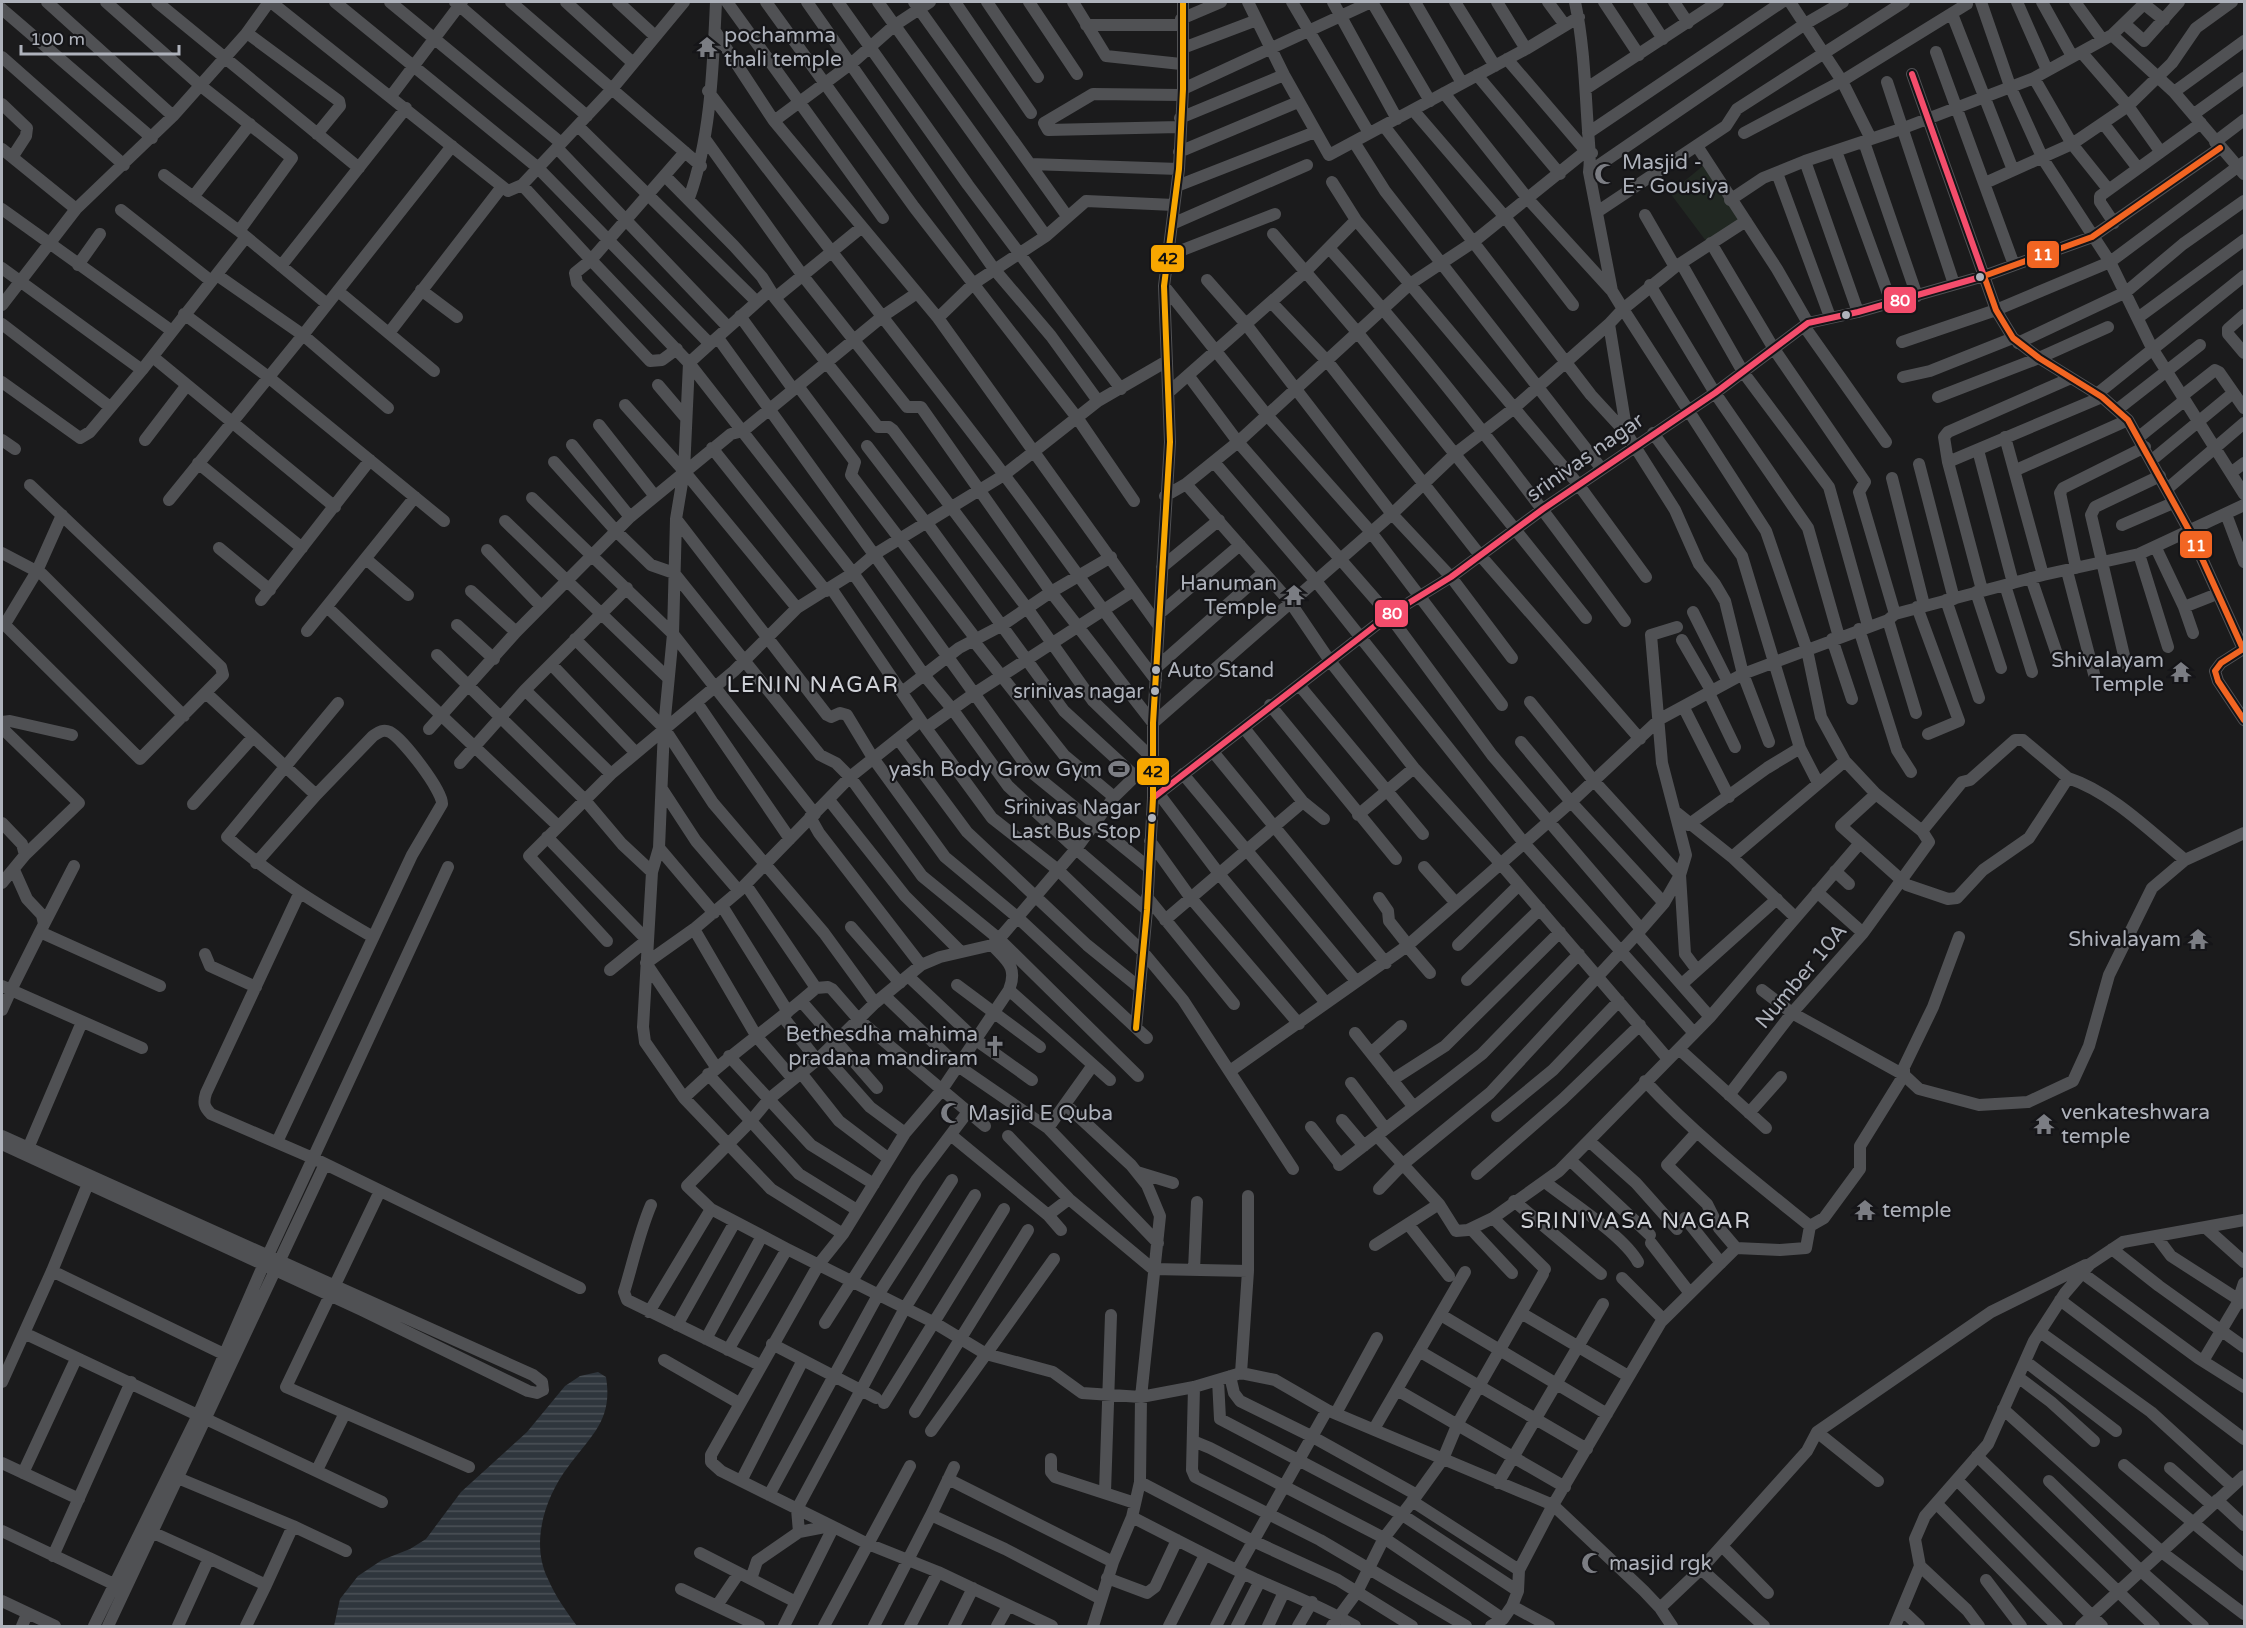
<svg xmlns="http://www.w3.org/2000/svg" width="2246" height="1628" font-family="'Varela Round',sans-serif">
<defs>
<pattern id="water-rules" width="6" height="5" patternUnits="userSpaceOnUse" patternTransform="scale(1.5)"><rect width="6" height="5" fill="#2f363d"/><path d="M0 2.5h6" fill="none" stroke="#4b5157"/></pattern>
</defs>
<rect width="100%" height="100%" fill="#1b1b1c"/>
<path fill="#212822" d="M1704,165L1741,220L1706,241L1670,193Z"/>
<path fill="url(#water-rules)" d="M598,1372L606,1377C613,1420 592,1434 568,1467C545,1497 530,1543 548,1579C555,1596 567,1612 577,1626H334L340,1599L358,1576L382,1560L410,1549L426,1539L461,1492L527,1432L565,1386L580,1376Z"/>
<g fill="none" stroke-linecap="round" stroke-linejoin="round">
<path stroke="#505154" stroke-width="12" d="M47,2L173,116
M106,2L201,86L292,158L239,231
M157,2L359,168
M271,2L508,191L522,185L612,89L684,2
M335,2L537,167L710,344
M390,2L561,143
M455,2L587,116
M511,2L701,166
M566,2L633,63
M618,2L655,36
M727,2L883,218
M766,2L914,207L1078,419L1134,501
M807,2L994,269L1051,336L1098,401
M838,2L968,185L1121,389
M878,2L1046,236
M914,2L1067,216
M955,2L1031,113
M987,2L1038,77
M1029,2L1077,74
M1073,2L1106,56L1181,64
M1248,2L1284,75L1329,155L1526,49L1579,17
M1292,2L1369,133
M1333,2L1397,119
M1372,2L1430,101
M1415,2L1462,83
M1455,2L1495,66
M1497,2L1526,49
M1548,2L1565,25
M1575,2C1584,44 1585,87 1588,130C1589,145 1591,156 1589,172L1612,291L1623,309L1609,324L1627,434L1675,510L1699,564L1715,584L1725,601L1743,674L1769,742
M1604,2L1639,55
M1639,2L1663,39
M1674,2L1688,23
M1790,2L1842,81L1871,139
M1981,2L2010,86L2043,159L2110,262L2152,348L2244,494
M2017,2L2047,70
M2042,2L2072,56
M2075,2L2102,39
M2,9L152,138
M1952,14L2013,170
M1181,19L1221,2
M2125,24L2144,41L2179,2
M1086,25H1182
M715,31L774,121L938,318L1158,625
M247,33L339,101L340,106L317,134
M2112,35L2144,4L2164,20
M1183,48L1257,20
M1936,52L2014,265
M2082,53L2128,106L2160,151
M2,57L124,165
M1507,59L1586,151
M1477,75L1560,174
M2034,78L2072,144L2108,189
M1887,82L1954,284
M1587,88L1718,2
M1183,89L1371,2
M708,91C805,219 905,344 1002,472C1054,540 1103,612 1156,680
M2174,92L2244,41
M1444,93L1528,199L1611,290
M391,96L462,2
M2,104L27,128L26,136L13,156
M1413,110L1505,217L1573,305
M2194,114L2244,78
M1180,118L1284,75
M774,121L852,63L895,25L930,2
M2103,123L2137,167
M578,126L757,302
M1384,126L1591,395L1626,433
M1179,127L1048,130L1044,123L1093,94L1181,95
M1588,133L1782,2
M1744,133L1842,81L1967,4
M705,139L803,276L907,407H921L1051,592L1153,723L1392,514L1456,453L1513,409L1609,324
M1354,142L1385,191L1601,468
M1864,142L1917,296
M2215,142L2244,120
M1697,146L1777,269L1808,323
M557,148L727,326
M2220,148L2092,237L1984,276L1996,310L2013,338L2039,358L2102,397L2128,420L2190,532L2243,649L2221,663L2215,671L2218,681L2244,720
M2,149L76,209
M1836,151L1891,302
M1179,152L1298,102
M1805,161L1858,312
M1030,164L1179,169
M1589,172L1805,24L1843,2
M1777,173L1830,317
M164,175L239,231L327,304
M666,177L734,246L762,277L775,298L878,427H889L893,430L1027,608L1093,701L1153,759L1114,797L1076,849L999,939L992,945L940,957L921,965L875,1003L817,1060L769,1099L750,1122L687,1186L711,1209L787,1249L933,1322L986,1354L1053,1372L1082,1393L1141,1397L1194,1387L1241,1373L1275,1380L1327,1410L1553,1505L1644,1591L1660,1608L1672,1626
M1332,182L1356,220L1578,484L1646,577
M1985,183L2072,144L2128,106L2172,63L2196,28L2232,2
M522,185L591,260L685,152
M1177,186L1315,132
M193,197L250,124
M689,198C711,138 713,66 716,2
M1730,200L1763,178L1805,161L1901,129L2034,78L2112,35L2174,92L2244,174
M2,209L172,331
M121,210L211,281
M1597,212L1726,126L1737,109L1904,2
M1645,215L1675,267
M2114,223L2100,202V196L2201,123
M1172,224L1307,165
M1273,234L1358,333L1586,618
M1711,243L1774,349L1865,482L1859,492L1895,614
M1329,248C1436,366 1531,493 1625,621
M1167,256L1275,214
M1681,263L1743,372L1829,487L1868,626
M78,265L100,234
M281,266L406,108
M2,268L142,370L246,237
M217,275L303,335L388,408
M1207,280L1245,323L1392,514L1451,577L1512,658
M1650,285L1715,393L1808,528L1839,637
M1164,286L1266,414L1370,531L1502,705
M421,290L457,317
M770,290C743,315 716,338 689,363L684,471L676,519L673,634L664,728L659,848L652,872L643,1027L645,1042L684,1098L771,1189L843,1234
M338,291L434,371
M775,298L862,227
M1271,302L1328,362L1479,554L1640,739
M2,305L76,209L173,116L246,34L269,2
M184,314L267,376L444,521
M2244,315L2228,329V334L2244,353
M740,316L793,389
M2139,317L2244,240
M938,318L973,284L1046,236L1086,201L1174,205
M2,324L110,407
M1804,326L1886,442
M389,333L501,188
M718,338L1030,771L1148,867
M1902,342L1996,310L2110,262L2244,162
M2018,343L2126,292L2183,244L2244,201
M677,349L662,360L650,361L577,283L575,273L591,260L689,363L853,573L924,675L953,710L1008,786L1076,849L1147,910
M153,357L335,507
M1188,375L1238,442L1389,615L1492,755L1641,929
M1903,377L1930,371L2013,338
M2,382L80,438L90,432L142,370
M658,385L686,418
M798,386L855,462L851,475L976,639
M1169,392L1305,272L1356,220
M2097,394L2244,276
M2182,396L2215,370L2219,372L2244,408
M1938,397L2039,358L2108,327
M625,405L684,471L797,608
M2118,409L2200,345
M599,425L654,495
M1653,433L1742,556L1800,748L1818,783
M2005,437L2043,575
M2139,437L2185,400
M2,440L15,449
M145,440L187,385
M572,445L630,517
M867,446L926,523
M712,448L826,591
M1978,450L2013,583
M2152,460L2233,393
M554,462L616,531L651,565L674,573L820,755L836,763L850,777L922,876L999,939L1138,1076
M1214,462L1315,580L1524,843L1694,1033
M1948,462L2102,397
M198,463L302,548
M1919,464L1954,599
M2016,470L2128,420
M2232,472L2244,463
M1892,478L1924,605
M1186,484L1290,602L1330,661L1414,768L1500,863L1668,1059
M2167,489L2244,423
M1165,496L1186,484L1238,442L1410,284L1472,243L1586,151L1592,153
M532,498L673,634L815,814
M169,500L303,335L452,146
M2226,514L2244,562
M676,519L827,715L831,717L840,713L847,715L873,758L945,857L1017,917L1147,1038
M505,521L668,678
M927,523L1064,711L1135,776
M2122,525L2173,503
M219,548L270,590
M2156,548L2184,607L2217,594
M487,550L541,606
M2,553L42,574L184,716
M2139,554L2168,647
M366,559L408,595
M1162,567L1219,520
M2076,568L2060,493L2063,488L2145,447
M2067,571L2094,674
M2031,578L2059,660
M2005,585L2032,672
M831,588L926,728L975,693L1133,591
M1982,590L1948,462L1944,437L1948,432L2071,378
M471,591L516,632
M1976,592L2001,668
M261,600L370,460
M1946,600L1979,698
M327,607L557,825
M1917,607L1959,721L1928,734
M2184,607L2193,633
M1693,612L1728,682
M1159,614L1240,545
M1888,620L1916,713
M2,622L140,759L223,675L221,667L30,485
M5,624L37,571L62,515
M457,625L494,659
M1677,627L1651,635L1662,763L1686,855L1680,875L1685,954L1697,970
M1859,629L1897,750L1911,772
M307,631L415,497
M575,639L664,728L713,803L824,933L875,1003
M1832,639L1852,699
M973,640L1064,755L1114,797
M1682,640L1712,692
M437,655L584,799L622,844L652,872
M551,664L635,752
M2126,664L2091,515L2095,507L2160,476
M1157,667L1263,573
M1299,685L1423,834
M525,690L611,774
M902,692L959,648L1001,626L1051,592L1111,557
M206,693L316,795L373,736C379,732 383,729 390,732C403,739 443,791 442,804L412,855L277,1142
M1709,693L1735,747
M338,703L227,837C272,877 321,907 373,937
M697,703L790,839
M1270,705L1396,859
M1684,708L1729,797
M2,722L10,721L72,735
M2,728L79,803L25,855
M926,728L992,818L1058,870L1143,952L1183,1000L1293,1169
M1244,728L1303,802L1324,819
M429,729L516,632L630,517L731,434L743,431L883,316L917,293
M898,739L967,832L1087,945L1140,988
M1521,742L1571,802L1664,903
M1214,753L1386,963
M460,763L525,690L627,588
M1183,774L1356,981
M662,789L696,841L739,891
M1159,794L1220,875L1326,1003
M1876,794L1841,826L1907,885L1948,899L1957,898L1983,870L2029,838L2068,778C2111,792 2150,831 2185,860
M1153,798L1389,615L1451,577L1543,509L1715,393L1808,323L1858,312L1984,276L1912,74
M829,800L905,896L961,952
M193,804L253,737
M1677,813L1732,857L1795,917
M1358,815L1414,768
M810,817L819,833L921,965
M2,823L22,844L25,855L2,883
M1688,825L1767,768L1800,748
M1922,831L1962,782L1970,780L2015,740H2023L2068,778
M547,837L647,940L610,970
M1150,841L1190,897L1299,1024
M659,848L714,913
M1732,857L1845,761
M256,863L316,795
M1424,867L1455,902
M14,870L27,899L42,915L44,924
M1835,871L1849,884
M746,885L816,988L828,987L832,989L859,1020L985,1126
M1817,892L1863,933
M299,894L206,1093C203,1103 204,1107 211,1114L315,1159L580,1288
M1147,897L1234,1004
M1379,898L1388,911L1389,921L1408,945
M722,906L788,1012
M1165,920L1303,802
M851,927L900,983
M694,929L757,1037L793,1079
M40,932L74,866
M1637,934L1710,1017
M607,941L529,856L611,774L734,671L797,608L853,573L875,554L1004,475L1098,401L1167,361
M1458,945L1519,885
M1407,946L1430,973
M205,954L210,966L256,987
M646,963L694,929L739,891L850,777L919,722
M646,963L716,1067
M908,976L976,1040L1032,1080
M1467,980L1540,909
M1682,984L1777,899
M957,985L1040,1047
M2,986L11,990L2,1010
M1009,990L1110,1080
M1762,990L1792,1013L1904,1075L1919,1089L1979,1105L2028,1102L2073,1081L2089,1046L2109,975L2152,888L2185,860L2244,833
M885,996L958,1066L1048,1128L1158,1243
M801,1001L877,1088
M783,1017L817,1060
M1136,1028L1147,910L1153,798V723L1170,442L1164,286L1179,169L1183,89V2
M1355,1033L1413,1106
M142,1048L11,990L40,932L160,986
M1679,1049L1766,1128
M1371,1053L1401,1026
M823,1054L870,1107L905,1133
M729,1056L811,1145L874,1184
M1230,1071L1407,946L1571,802L1660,719L1743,674L1888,620L1895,614L2043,575L2139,554L2244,505
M801,1073L839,1121L889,1159
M708,1074L799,1174L857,1210
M1392,1080L1445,1046L1560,932
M1645,1081C1695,1135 1753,1180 1810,1226
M1351,1083L1385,1128
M1729,1095L1792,1013L1863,933L1929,842L1922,831L1876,794L1845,761L1821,717L1807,650L1766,531L1623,309L1675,267L1746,221
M684,1098C725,1057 773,1026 816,988
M1065,1104L1131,1165L1147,1185L1160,1216L1141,1397L1140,1482L1132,1517L1113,1562L1093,1626
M1749,1113L1781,1077
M1497,1116L1553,1070L1619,1001
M1342,1120L1364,1146
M1311,1127L1340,1164
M1048,1128L1093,1065
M2,1136L533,1375L542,1382L543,1390L537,1393L528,1391L362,1310L2,1144
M952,1136L1048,1215L1061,1230
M1008,1136L1069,1199L1153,1269L1248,1271
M1377,1136L1439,1204L1456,1231L1468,1230L1493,1218L1559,1171L1710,1017L1860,843
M1589,1141L1636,1183L1677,1229
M26,1153L82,1022
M1570,1160L1650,1235
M1339,1165L1482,1054L1579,954
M1137,1172L1173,1183
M1477,1174L1563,1099L1640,1025
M1545,1182C1570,1202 1623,1235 1638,1262
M1379,1189L1402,1165L1490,1093L1637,934L1664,903L1680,875L1594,781L1530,702
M380,1191L286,1387L469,1467
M1514,1201L1601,1274
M651,1205C639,1233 633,1263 624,1292L627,1300L760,1365
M1048,1215L1069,1199
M1493,1218L1545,1269
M1685,1218L1721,1263
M1408,1224L1449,1276
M2206,1228L2244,1262
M1471,1229L1512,1273
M2156,1236L2171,1256L2244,1303
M1651,1243L1689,1292
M1375,1245L1439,1204
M1736,1248L1780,1250L1806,1248L1810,1226L1824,1218L1860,1169V1146L1904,1075V1067L1933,1007L1959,937
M2112,1249L2159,1286L2244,1347
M1194,1270L1197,1202
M52,1271L232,1358
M2082,1273L2198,1358L2244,1387
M1622,1278L1663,1319
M2060,1300L2244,1439
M649,1312L711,1209
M1521,1313L1628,1376
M1441,1315L1607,1414
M825,1323L917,1179L967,1113
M677,1325L735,1222
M2040,1332L2151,1412L2232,1486
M24,1333L382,1502
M706,1339L762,1236
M772,1344L876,1398
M728,1350L787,1249
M1419,1351L1587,1449
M664,1360L739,1403
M2025,1361L2116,1431
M2203,1361L2237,1304L2244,1283
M1241,1373L1248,1271V1196
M1230,1376L1234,1393L1240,1401L1311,1436L1417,1495L1443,1459L1458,1423L1543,1274
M2018,1377L2051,1402L2094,1441
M1218,1380L1220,1419L1401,1514L1518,1591
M2,1382L52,1271L90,1179
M1194,1387L1192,1470L1195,1477L1320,1540L1466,1626
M1397,1390L1565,1487
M884,1403L1004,1209
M2003,1409L2163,1553L2244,1614
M915,1412L1028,1230
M1336,1413L1377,1338
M1374,1429L1465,1272
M931,1431L1054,1259
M1817,1432L1878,1481
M1193,1441L1210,1448L1384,1538L1503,1619
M1977,1456L2154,1626
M1051,1459V1472L1055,1477L1135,1503
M2,1463L79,1499
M2124,1465L2244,1565
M954,1467L931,1515L1005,1549L1101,1599
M2170,1468L2212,1505
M317,1470L345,1413
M23,1473L76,1359
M173,1476L293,1526
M948,1479L1113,1562
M1957,1480L2102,1626
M741,1481L803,1360
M2049,1481L2141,1571L2203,1626
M1140,1482L1253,1541L1338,1580L1412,1626
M1498,1483L1603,1304
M1105,1492L1111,1315
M769,1495L878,1295L952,1180
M2217,1500L2244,1525
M1412,1501L1519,1570
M1937,1504L2057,1626
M1132,1517C1173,1538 1213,1559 1255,1579C1289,1594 1323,1607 1355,1626
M147,1530L209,1558
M2,1531L120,1587
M799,1532L830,1526
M1722,1546L1768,1593
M700,1553L796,1602
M53,1556L131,1382
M1920,1566L1967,1610L1979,1626
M1701,1569L1764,1626
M1237,1570L1327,1410
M938,1572L868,1544L721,1471L711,1462V1455L819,1264L843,1234L905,1133L941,1091L1009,990C1018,967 1007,961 992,945
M1107,1578L1147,1593L1155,1587L1177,1540
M751,1579L757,1561L799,1532L797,1509L905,1308L975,1195
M1986,1580L2021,1626
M681,1589L759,1626
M2,1601L55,1626
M718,1604L739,1573
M1512,1606L1549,1626
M1660,1608L1701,1569L1807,1451L1817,1432L1991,1312L2086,1265
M1902,1610L1919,1626
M22,1626L27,1614
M94,1626L199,1413L263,1266L448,867
M108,1626L325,1164
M178,1626L209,1558L266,1585L293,1526L346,1551
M246,1626L266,1585
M784,1626L833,1528
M824,1626L910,1466
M874,1626L931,1515
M910,1626L938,1572L1052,1626
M954,1626L973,1588
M997,1626L1008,1606
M1169,1626L1205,1555
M1216,1626L1243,1573
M1237,1626L1260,1581
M1268,1626L1284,1592
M1298,1626L1312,1602
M1332,1626L1357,1592L1384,1538L1417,1495
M1491,1626L1503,1619L1512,1606L1518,1591L1519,1570L1553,1505L1661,1322L1736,1248L1719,1228L1707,1204L1667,1165L1697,1132
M1895,1626L1920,1566L1915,1539L1925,1516L1988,1444L2034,1341L2065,1293L2090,1264L2123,1242L2244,1220
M2081,1626L2244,1476"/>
<defs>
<path id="bus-1" d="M1153,798L1389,615L1451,577L1543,509L1715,393L1808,323L1858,312L1984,276L1912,74"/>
<path id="bus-2" d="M1136,1028L1147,910L1153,798V723L1170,442L1164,286L1179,169L1183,89V2"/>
<path id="bus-3" d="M2220,148L2092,237L1984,276L1996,310L2013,338L2039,358L2102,397L2128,420L2190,532L2243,649L2221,663L2215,671L2218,681L2244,720"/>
</defs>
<use href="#bus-1" stroke="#151518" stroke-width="10"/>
<use href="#bus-2" stroke="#151518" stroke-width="10"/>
<use href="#bus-3" stroke="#151518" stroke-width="10"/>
<use href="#bus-1" stroke="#f44d6c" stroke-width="6"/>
<use href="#bus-2" stroke="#f7a600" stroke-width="6"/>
<use href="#bus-3" stroke="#f26522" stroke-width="6"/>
</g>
<defs>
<symbol id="temple-bare" viewBox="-9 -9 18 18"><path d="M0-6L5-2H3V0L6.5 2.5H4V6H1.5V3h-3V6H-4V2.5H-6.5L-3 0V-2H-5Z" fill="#7b7d83" stroke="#151518" stroke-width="2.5" paint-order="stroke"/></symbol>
<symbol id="mosque-bare" viewBox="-9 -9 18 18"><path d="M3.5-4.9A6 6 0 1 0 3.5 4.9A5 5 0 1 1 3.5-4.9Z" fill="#7b7d83" stroke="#151518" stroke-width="2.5" paint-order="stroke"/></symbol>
<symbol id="stadium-bare" viewBox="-9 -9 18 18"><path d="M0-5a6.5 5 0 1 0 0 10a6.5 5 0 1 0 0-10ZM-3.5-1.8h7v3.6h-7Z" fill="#7b7d83" stroke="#151518" stroke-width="2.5" paint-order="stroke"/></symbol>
<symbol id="church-bare" viewBox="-9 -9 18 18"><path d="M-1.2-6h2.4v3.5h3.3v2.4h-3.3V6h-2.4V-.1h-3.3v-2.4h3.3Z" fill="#7b7d83" stroke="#151518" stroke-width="2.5" paint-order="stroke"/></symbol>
</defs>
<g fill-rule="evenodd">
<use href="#temple-bare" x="692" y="32" width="30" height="30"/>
<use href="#mosque-bare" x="1590" y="159" width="30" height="30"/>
<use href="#temple-bare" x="1279" y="580" width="30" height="30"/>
<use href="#temple-bare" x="2166" y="657" width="30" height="30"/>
<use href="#stadium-bare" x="1104" y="754" width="30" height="30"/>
<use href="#temple-bare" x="2183" y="924" width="30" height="30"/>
<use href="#church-bare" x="980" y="1031" width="30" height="30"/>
<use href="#mosque-bare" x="936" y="1098" width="30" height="30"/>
<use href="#temple-bare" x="2029" y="1109" width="30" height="30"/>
<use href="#temple-bare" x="1850" y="1195" width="30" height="30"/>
<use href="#mosque-bare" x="1577" y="1548" width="30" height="30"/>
</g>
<g fill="#aeb2bb" stroke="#151518" stroke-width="2">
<circle cx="1980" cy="277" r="5"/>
<circle cx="1846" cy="315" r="5"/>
<circle cx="1156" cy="670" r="5"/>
<circle cx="1155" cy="691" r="5"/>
<circle cx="1152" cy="818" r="5"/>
</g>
<g text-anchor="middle" stroke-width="4.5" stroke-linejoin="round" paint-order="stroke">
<g font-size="20" fill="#aeb2bb" stroke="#151518" text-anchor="end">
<text x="1167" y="677" text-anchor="start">Auto Stand</text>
<text x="1144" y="698">srinivas nagar</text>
<text x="1141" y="814">Srinivas Nagar<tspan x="1141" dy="24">Last Bus Stop</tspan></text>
</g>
<g font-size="21" fill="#aeb2bb" stroke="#151518" text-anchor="start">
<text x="724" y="42">pochamma<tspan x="724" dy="24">thali temple</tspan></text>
<text x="1622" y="169">Masjid -<tspan x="1622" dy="24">E- Gousiya</tspan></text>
<text x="1277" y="590" text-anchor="end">Hanuman<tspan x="1277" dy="24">Temple</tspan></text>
<text x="2164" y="667" text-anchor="end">Shivalayam<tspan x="2164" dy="24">Temple</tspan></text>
<text x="1102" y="776" text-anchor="end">yash Body Grow Gym</text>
<text x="2181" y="946" text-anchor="end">Shivalayam</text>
<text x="978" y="1041" text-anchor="end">Bethesdha mahima<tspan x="978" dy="24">pradana mandiram</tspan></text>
<text x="2061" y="1119">venkateshwara<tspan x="2061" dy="24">temple</tspan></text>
<text x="968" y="1120">Masjid E Quba</text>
<text x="1882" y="1217">temple</text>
<text x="1609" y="1570">masjid rgk</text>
</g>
<g font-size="21" fill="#aeb2bb" stroke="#151518">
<text transform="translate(1585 457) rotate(-35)" y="7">srinivas nagar</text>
<text transform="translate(1801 976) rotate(-50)" y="7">Number 10A</text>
</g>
<g font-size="22" letter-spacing="1.5" fill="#cfd1d7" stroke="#151518">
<text x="813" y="692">LENIN NAGAR</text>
<text x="1636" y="1228">SRINIVASA NAGAR</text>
</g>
</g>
<g stroke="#151518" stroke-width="2">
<rect x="2026" y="240" width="34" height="29" rx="6" fill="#f26522"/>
<rect x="1150" y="244" width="35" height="29" rx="6" fill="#f7a600"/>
<rect x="1883" y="286" width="34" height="28" rx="6" fill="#f44d6c"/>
<rect x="2179" y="530" width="34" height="29" rx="6" fill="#f26522"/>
<rect x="1374" y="599" width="35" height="29" rx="6" fill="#f44d6c"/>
<rect x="1136" y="757" width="34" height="29" rx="6" fill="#f7a600"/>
</g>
<g font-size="16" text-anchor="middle" font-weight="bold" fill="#fff">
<text x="2043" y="260">11</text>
<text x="1900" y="306">80</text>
<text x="2196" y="551">11</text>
<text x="1392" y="619">80</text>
</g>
<g font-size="16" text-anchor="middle" font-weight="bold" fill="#111">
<text x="1168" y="264">42</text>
<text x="1153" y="777">42</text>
</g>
<rect width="2246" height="1628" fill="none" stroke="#aeb2bb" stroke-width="6"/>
<path d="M21 45v9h158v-9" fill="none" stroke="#aeb2bb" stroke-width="3"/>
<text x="30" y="45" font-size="18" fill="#aeb2bb" stroke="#151518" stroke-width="4.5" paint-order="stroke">100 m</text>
</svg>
